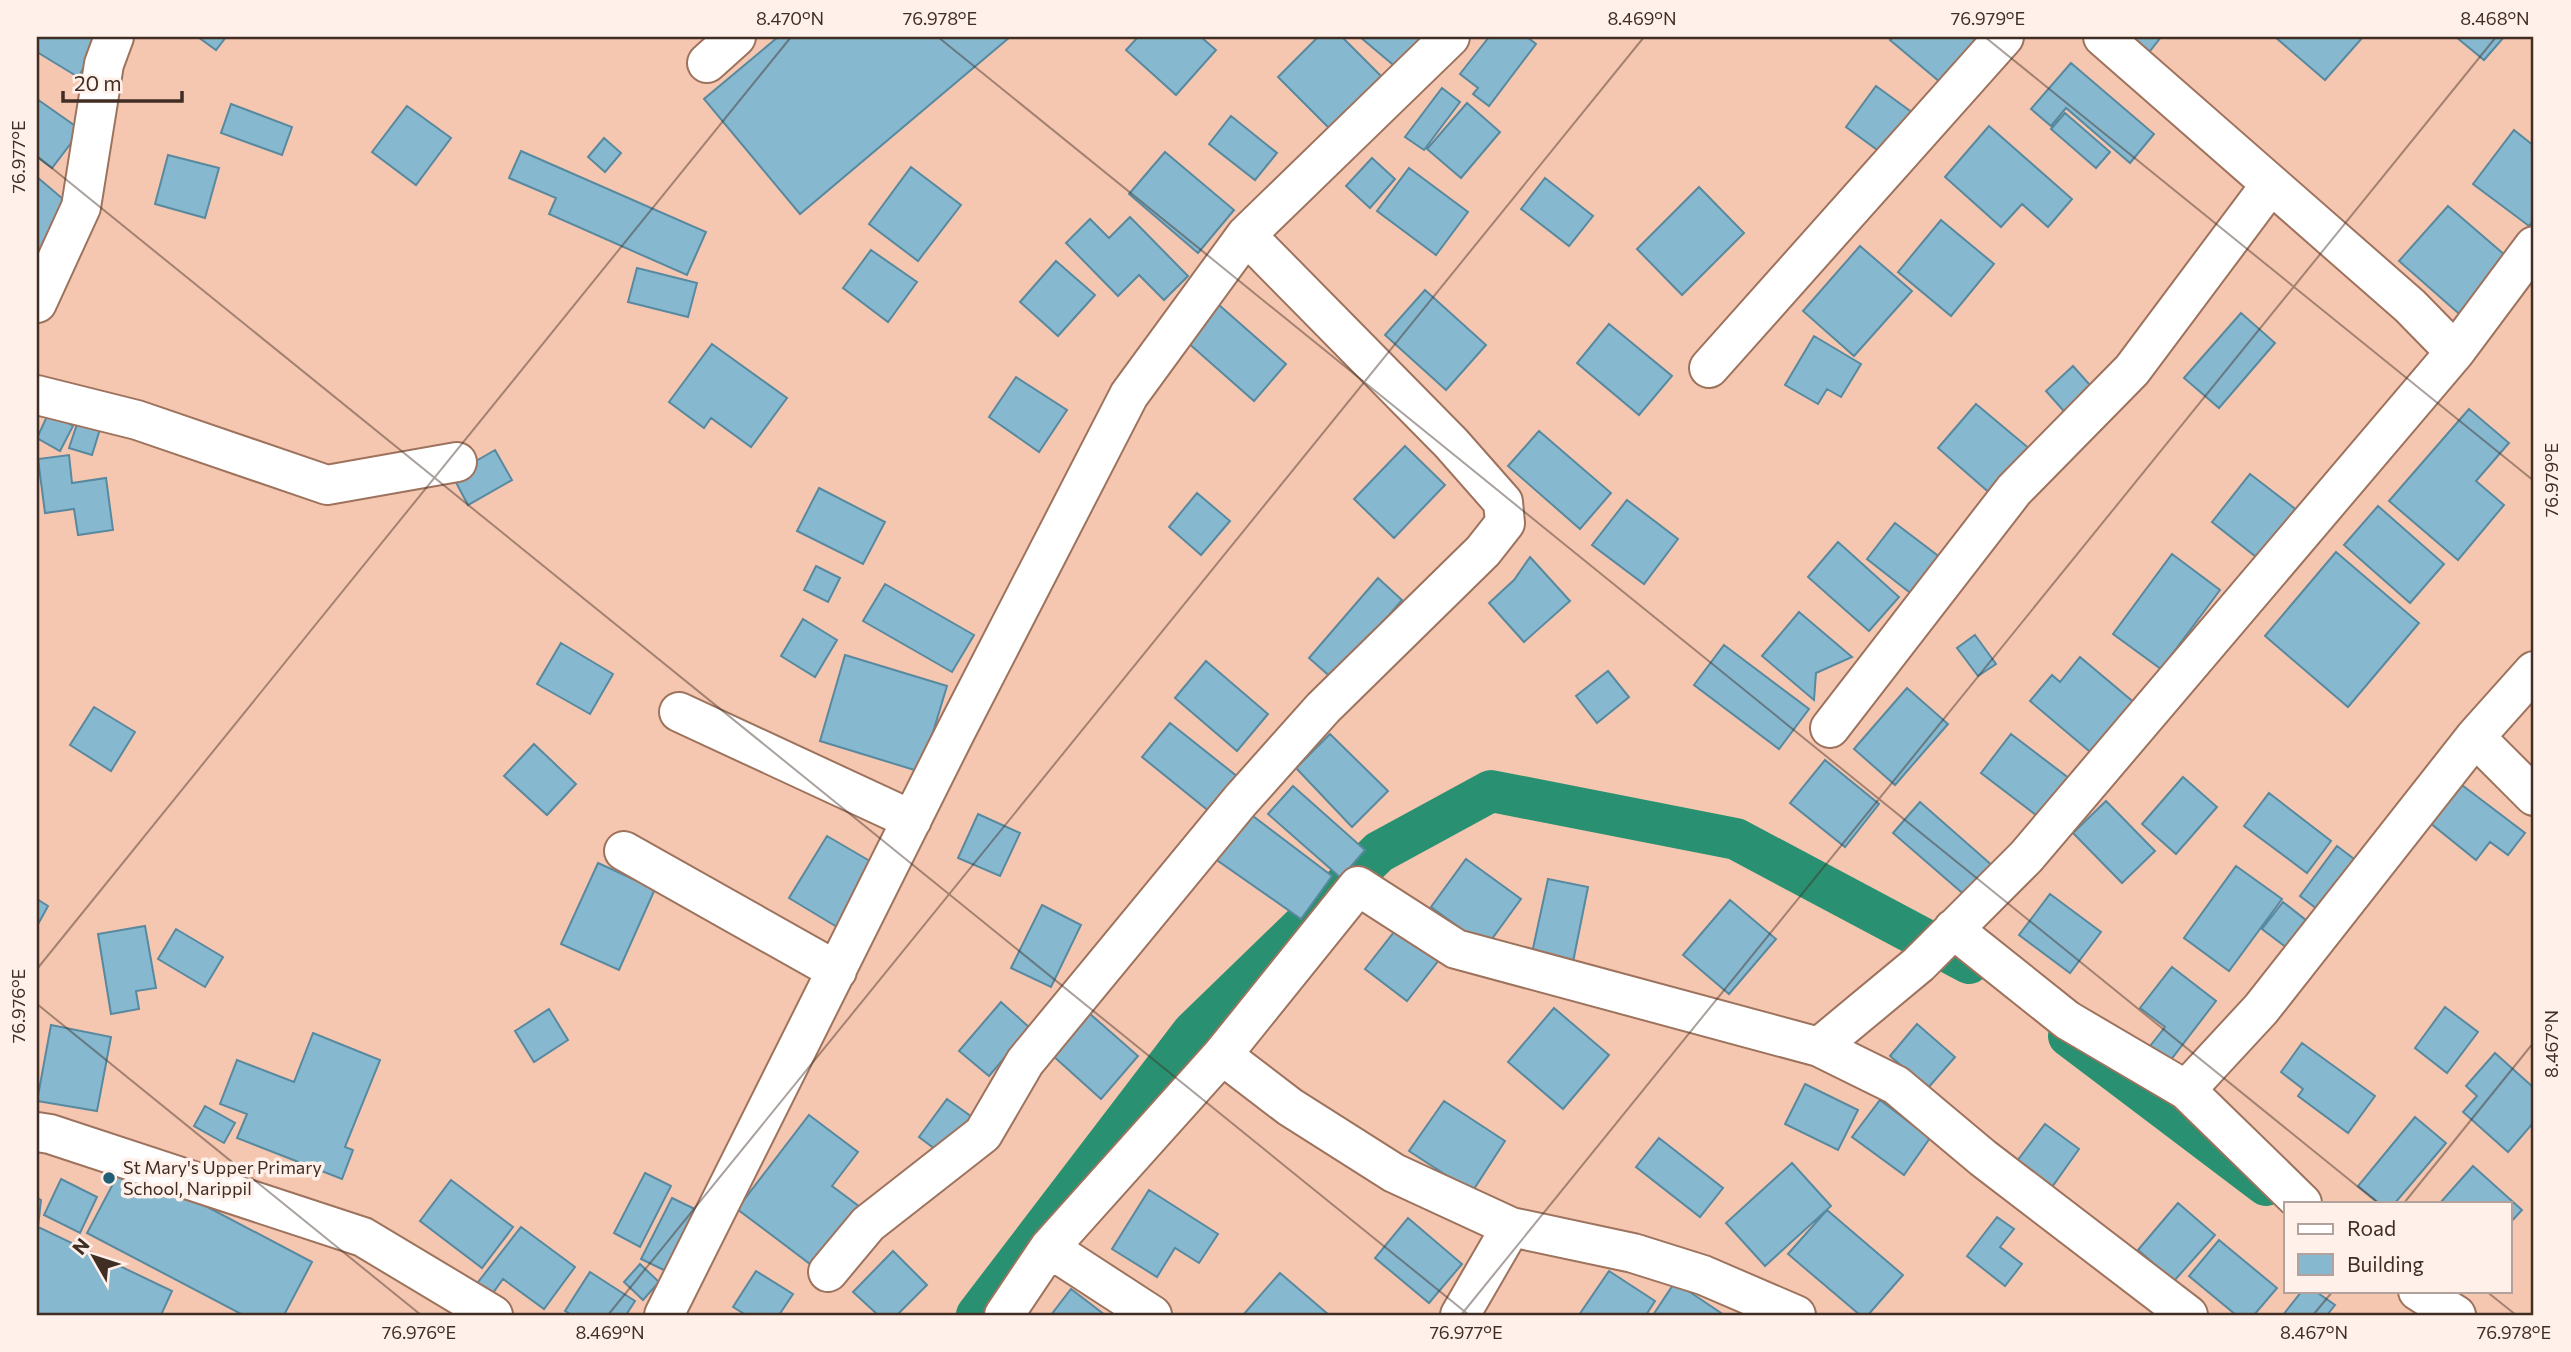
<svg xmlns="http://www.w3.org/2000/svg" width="2571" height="1352" font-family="Commissioner,sans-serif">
<rect width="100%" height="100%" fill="#f6c7b0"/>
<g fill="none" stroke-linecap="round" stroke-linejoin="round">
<path stroke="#299171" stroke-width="42" d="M2069,1036L2266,1185
M977,1315L1193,1032L1379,852L1491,791L1736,839L1969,963"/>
</g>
<path fill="#86b8cf" stroke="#58899f" stroke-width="2" d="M37,37H89L100,43L78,77L37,52Z
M198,37H226L216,50Z
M778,37H1010L800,214L704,99Z
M1138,37H1201L1216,50L1176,95L1126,50Z
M1318,37H1342L1388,83L1336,135L1278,77Z
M1360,37H1424L1397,68Z
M1489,37H1527L1536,44L1489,106L1473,94L1478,88L1460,74Z
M1894,37H1979L1940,82L1890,40Z
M2120,37H2161L2146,56Z
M2275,37H2363L2325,80Z
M2456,37H2504L2484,60Z
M2071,63L2154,134L2130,163L2066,108L2051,126L2031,109Z
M1876,86L1917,116L1887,157L1846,127Z
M1442,88L1460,102L1424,150L1405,137Z
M37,99L81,130L52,168L37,157Z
M1467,103L1500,132L1461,178L1427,149Z
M231,104L292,127L282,155L221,133Z
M407,106L451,138L416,185L372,152Z
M2065,113L2110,152L2096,168L2051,129Z
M1231,116L1277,153L1255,180L1209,144Z
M1989,126L2072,199L2048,227L2022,204L2001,227L1945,177Z
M2514,130L2534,146V220L2529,226L2473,184Z
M604,138L621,153L605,172L588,157Z
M521,151L706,232L687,275L549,214L556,198L509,178Z
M1165,152L1234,210L1198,253L1129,194Z
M168,155L219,168L205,218L155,204Z
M1372,158L1395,179L1370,208L1346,186Z
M911,167L961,205L918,261L869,224Z
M1409,168L1468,212L1436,255L1377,211Z
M37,177L76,210L37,256Z
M1545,178L1593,216L1569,246L1521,209Z
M1699,187L1744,233L1682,295L1637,249Z
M2448,206L2513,262L2464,318L2399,261Z
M1130,217L1188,276L1164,300L1139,275L1118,296L1066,243L1090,219L1109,238Z
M1941,220L1994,264L1951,316L1898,272Z
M1860,246L1912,291L1854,356L1803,311Z
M871,250L917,282L888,322L843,288Z
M1056,261L1095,295L1058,336L1020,302Z
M637,268L697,283L688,317L628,302Z
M1425,290L1486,345L1446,390L1385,335Z
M1219,305L1286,364L1254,401L1187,342Z
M2241,313L2275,343L2219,408L2184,378Z
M1609,324L1672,376L1639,415L1577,363Z
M1814,336L1861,364L1841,397L1827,389L1818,404L1785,385Z
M712,344L787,398L751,447L711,418L704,428L669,402Z
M2073,366L2097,393L2070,418L2046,391Z
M1016,377L1067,410L1039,452L989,417Z
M1976,404L2031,450L1992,495L1938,448Z
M2469,409L2509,443L2476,481L2504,505L2458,560L2389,501Z
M49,412L73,426L60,451L37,438Z
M78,421L100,429L92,455L69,448Z
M1539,431L1611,493L1580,529L1508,466Z
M1405,446L1445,485L1394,538L1354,499Z
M495,450L512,480L468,505L452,475Z
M69,455L72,483L106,478L113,530L78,535L74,509L45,513L38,459Z
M2250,474L2298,511L2260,560L2212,522Z
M819,488L885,522L863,564L797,531Z
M1197,493L1230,521L1201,555L1169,527Z
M1627,500L1678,539L1644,584L1592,545Z
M2378,506L2444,564L2410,603L2344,545Z
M1895,523L1941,558L1913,595L1867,559Z
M1838,542L1899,597L1869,631L1808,577Z
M2336,552L2419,623L2348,707L2265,636Z
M2172,554L2220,590L2161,669L2113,634Z
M1530,557L1570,601L1524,642L1489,603L1514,580Z
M816,566L840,578L828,602L804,590Z
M1378,578L1402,600L1334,680L1309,658Z
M885,584L974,635L952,672L863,621Z
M1799,612L1852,657L1816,673L1814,700L1762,656Z
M803,619L837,640L815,677L781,656Z
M1975,635L1996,664L1978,676L1957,648Z
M561,643L613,674L590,714L537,684Z
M1724,645L1809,709L1779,749L1694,685Z
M845,655L947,686L921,772L820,741Z
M2080,657L2137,705L2095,756L2030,701L2052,675L2060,682Z
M1206,661L1268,714L1237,751L1175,698Z
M1608,671L1629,697L1597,723L1576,696Z
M1907,688L1948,724L1895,785L1854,749Z
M94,707L135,732L111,771L70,745Z
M1170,723L1243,781L1215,816L1142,757Z
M1330,734L1388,791L1352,827L1296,768Z
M2011,734L2070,779L2040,818L1981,773Z
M534,744L576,784L547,815L504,776Z
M1825,760L1879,804L1845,847L1790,803Z
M2183,777L2217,807L2176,854L2142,824Z
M2454,779L2525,833L2508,855L2490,842L2476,860L2424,818Z
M1293,786L1365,850L1341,878L1268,814Z
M2269,793L2331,841L2307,873L2244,826Z
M2106,801L2155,851L2122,883L2073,833Z
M1920,802L1994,867L1967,897L1893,833Z
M1245,810L1332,876L1301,919L1211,856Z
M978,814L1020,833L1000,876L958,858Z
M827,836L875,864L837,927L789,898Z
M2337,846L2362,865L2325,915L2300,896Z
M1466,859L1521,899L1486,947L1431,907Z
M598,863L655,889L619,970L561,944Z
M2236,866L2282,899L2229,971L2184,938Z
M1548,879L1588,887L1573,962L1532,953Z
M2050,894L2101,932L2070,973L2019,935Z
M37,899L48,906L37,926Z
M1730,900L1776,939L1729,994L1683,955Z
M2283,902L2316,928L2295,954L2262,929Z
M1042,905L1081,925L1051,987L1011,968Z
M145,926L156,988L136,991L139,1009L111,1014L98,934Z
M1398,927L1439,960L1407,1001L1365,969Z
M176,929L223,957L205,987L158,959Z
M2172,967L2216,1001L2163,1070L2143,1055L2165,1027L2140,1008Z
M1001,1002L1030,1028L989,1076L959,1051Z
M2445,1007L2478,1032L2447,1073L2415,1048Z
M1554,1008L1609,1055L1563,1109L1508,1062Z
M549,1009L568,1040L534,1062L515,1031Z
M1089,1013L1138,1056L1101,1099L1052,1055Z
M1917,1024L1955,1057L1928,1088L1890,1056Z
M51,1025L111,1037L97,1111L37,1101Z
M313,1033L380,1060L345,1147L353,1150L342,1179L237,1138L247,1114L220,1104L237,1060L294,1082Z
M2302,1043L2375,1096L2348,1133L2298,1096L2303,1089L2281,1072Z
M2495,1053L2534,1088V1122L2508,1152L2463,1112L2477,1096L2466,1086Z
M1805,1084L1858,1110L1838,1150L1785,1124Z
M947,1099L972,1117L943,1155L919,1137Z
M1880,1100L1930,1138L1904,1175L1852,1137Z
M1444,1101L1505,1141L1472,1192L1409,1151Z
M205,1106L235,1123L224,1143L194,1126Z
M809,1115L858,1152L832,1186L860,1207L814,1267L737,1209Z
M2415,1117L2446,1143L2395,1203H2379L2358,1186Z
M2045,1124L2079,1149L2052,1187L2017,1161Z
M1659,1138L1723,1188L1700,1217L1636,1167Z
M124,1163L312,1262L284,1315H243L87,1233Z
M1792,1163L1831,1206L1765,1266L1726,1223Z
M2473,1166L2522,1210L2510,1223V1203H2440Z
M645,1173L671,1186L640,1247L614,1233Z
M61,1179L97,1197L80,1233L44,1215Z
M451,1180L513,1227L482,1268L420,1221Z
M1149,1190L1218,1234L1199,1263L1175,1248L1157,1277L1112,1249Z
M37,1198L41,1200L38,1227L172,1291L161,1315H37Z
M672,1198L699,1211L668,1272L641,1259Z
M2178,1203L2215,1235L2174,1281L2138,1250Z
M1827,1210L1903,1275L1868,1315H1860L1788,1254Z
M1997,1217L2014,1229L2000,1247L2022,1264L2005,1286L1967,1256Z
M1408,1218L1462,1264L1429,1303L1375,1258Z
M521,1227L575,1267L544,1309L503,1279L490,1297L475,1286Z
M2219,1240L2277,1288L2254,1315H2236L2189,1276Z
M893,1251L927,1285L897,1315H878L853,1292Z
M640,1264L659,1282L643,1300L624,1282Z
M756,1271L793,1294L779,1315H746L733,1307Z
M1609,1271L1655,1301L1646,1315H1579Z
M590,1272L635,1301L626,1315H572L565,1311Z
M1280,1273L1329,1315H1243Z
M1675,1282L1724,1315H1653Z
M1071,1289L1105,1315H1051Z
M2302,1291H2315L2335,1305L2327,1315H2283Z"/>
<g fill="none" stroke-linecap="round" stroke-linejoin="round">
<defs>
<path id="minor" d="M2103,37L2410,306L2455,352
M707,63L736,37
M37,303L81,207L104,64L114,37
M1709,368L2004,37
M37,395L137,420L327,485L457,462
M2534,671L2475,737L2534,796
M679,712L912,820
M1830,728L2014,490L2132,370L2271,184
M624,851L837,971
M1953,929L2067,1020L2186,1090L2302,1203
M1222,1055L1290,1107L1394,1173L1511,1227L1633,1253L1703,1275L1796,1315
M2186,1090L2261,1009L2475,737
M37,1132L50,1134L363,1237L493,1315
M1049,1248L1152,1315
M828,1272L868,1224L983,1134L1025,1062L1240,801L1323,708L1483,551L1505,523L1503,502L1451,443L1246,235
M2418,1291L2456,1315
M664,1315L955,733L1129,395L1246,235L1450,37
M1004,1315L1049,1248L1222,1055L1358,886L1456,949L1819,1047
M1460,1315L1511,1227
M2188,1315L1983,1158L1896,1085L1819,1047L1919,964L2026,857L2455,352L2534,246"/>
</defs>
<use href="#minor" stroke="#9d735e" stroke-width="42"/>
<use href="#minor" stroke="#fff" stroke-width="38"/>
</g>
<path fill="none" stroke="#402e25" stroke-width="2" stroke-opacity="0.45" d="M938,37L2378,1203M1985,37L2534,481M37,156L1469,1315M37,969L791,37M37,1004L421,1315M2404,1203L2534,1042M2486,1291L2516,1315M608,1315L1644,37M1461,1315L2496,37M2313,1315L2333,1291"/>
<circle fill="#225e76" stroke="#fff0e9" stroke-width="2.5" cx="109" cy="1178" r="7"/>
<g text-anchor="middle" stroke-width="7" stroke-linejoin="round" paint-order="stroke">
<g font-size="18" fill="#402e25" stroke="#fff0e9" text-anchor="start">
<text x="123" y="1174">St Mary's Upper Primary<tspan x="123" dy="21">School, Narippil</tspan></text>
</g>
</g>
<rect width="2571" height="1352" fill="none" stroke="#fff0e9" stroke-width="77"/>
<rect x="2284" y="1202" width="228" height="91" fill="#fff0e9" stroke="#b3a29b" stroke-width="2"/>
<rect x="2298" y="1224" width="35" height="10" fill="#ffffff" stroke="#b3a29b" stroke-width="2"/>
<text x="2347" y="1236" font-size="21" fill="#402e25">Road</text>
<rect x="2298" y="1254" width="35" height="21" fill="#86b8cf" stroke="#b3a29b" stroke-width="2"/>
<text x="2347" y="1272" font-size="21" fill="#402e25">Building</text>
<g transform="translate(94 1257) rotate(309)" stroke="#fff0e9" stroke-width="5" paint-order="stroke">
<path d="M0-5L12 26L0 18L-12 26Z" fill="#402e25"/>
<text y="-10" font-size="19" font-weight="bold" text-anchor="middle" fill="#402e25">N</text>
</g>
<path d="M63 91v10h119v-10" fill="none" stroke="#402e25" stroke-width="3.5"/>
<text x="74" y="91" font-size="21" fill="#402e25" stroke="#fff0e9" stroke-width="5" paint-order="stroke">20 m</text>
<rect x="38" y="38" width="2494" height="1276" fill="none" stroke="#402e25" stroke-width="2.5"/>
<g font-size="18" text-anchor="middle" fill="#402e25">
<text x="790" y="25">8.470°N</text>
<text x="940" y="25">76.978°E</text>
<text x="1642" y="25">8.469°N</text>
<text x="1988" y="25">76.979°E</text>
<text x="2495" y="25">8.468°N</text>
<text transform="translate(19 157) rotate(-90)" y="6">76.977°E</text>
<text transform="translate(2552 480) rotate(-90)" y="6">76.979°E</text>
<text transform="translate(19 1006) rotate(-90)" y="6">76.976°E</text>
<text transform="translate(2552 1044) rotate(-90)" y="6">8.467°N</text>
<text x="419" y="1339">76.976°E</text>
<text x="610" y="1339">8.469°N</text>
<text x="1466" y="1339">76.977°E</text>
<text x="2314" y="1339">8.467°N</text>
<text x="2514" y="1339">76.978°E</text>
</g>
</svg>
